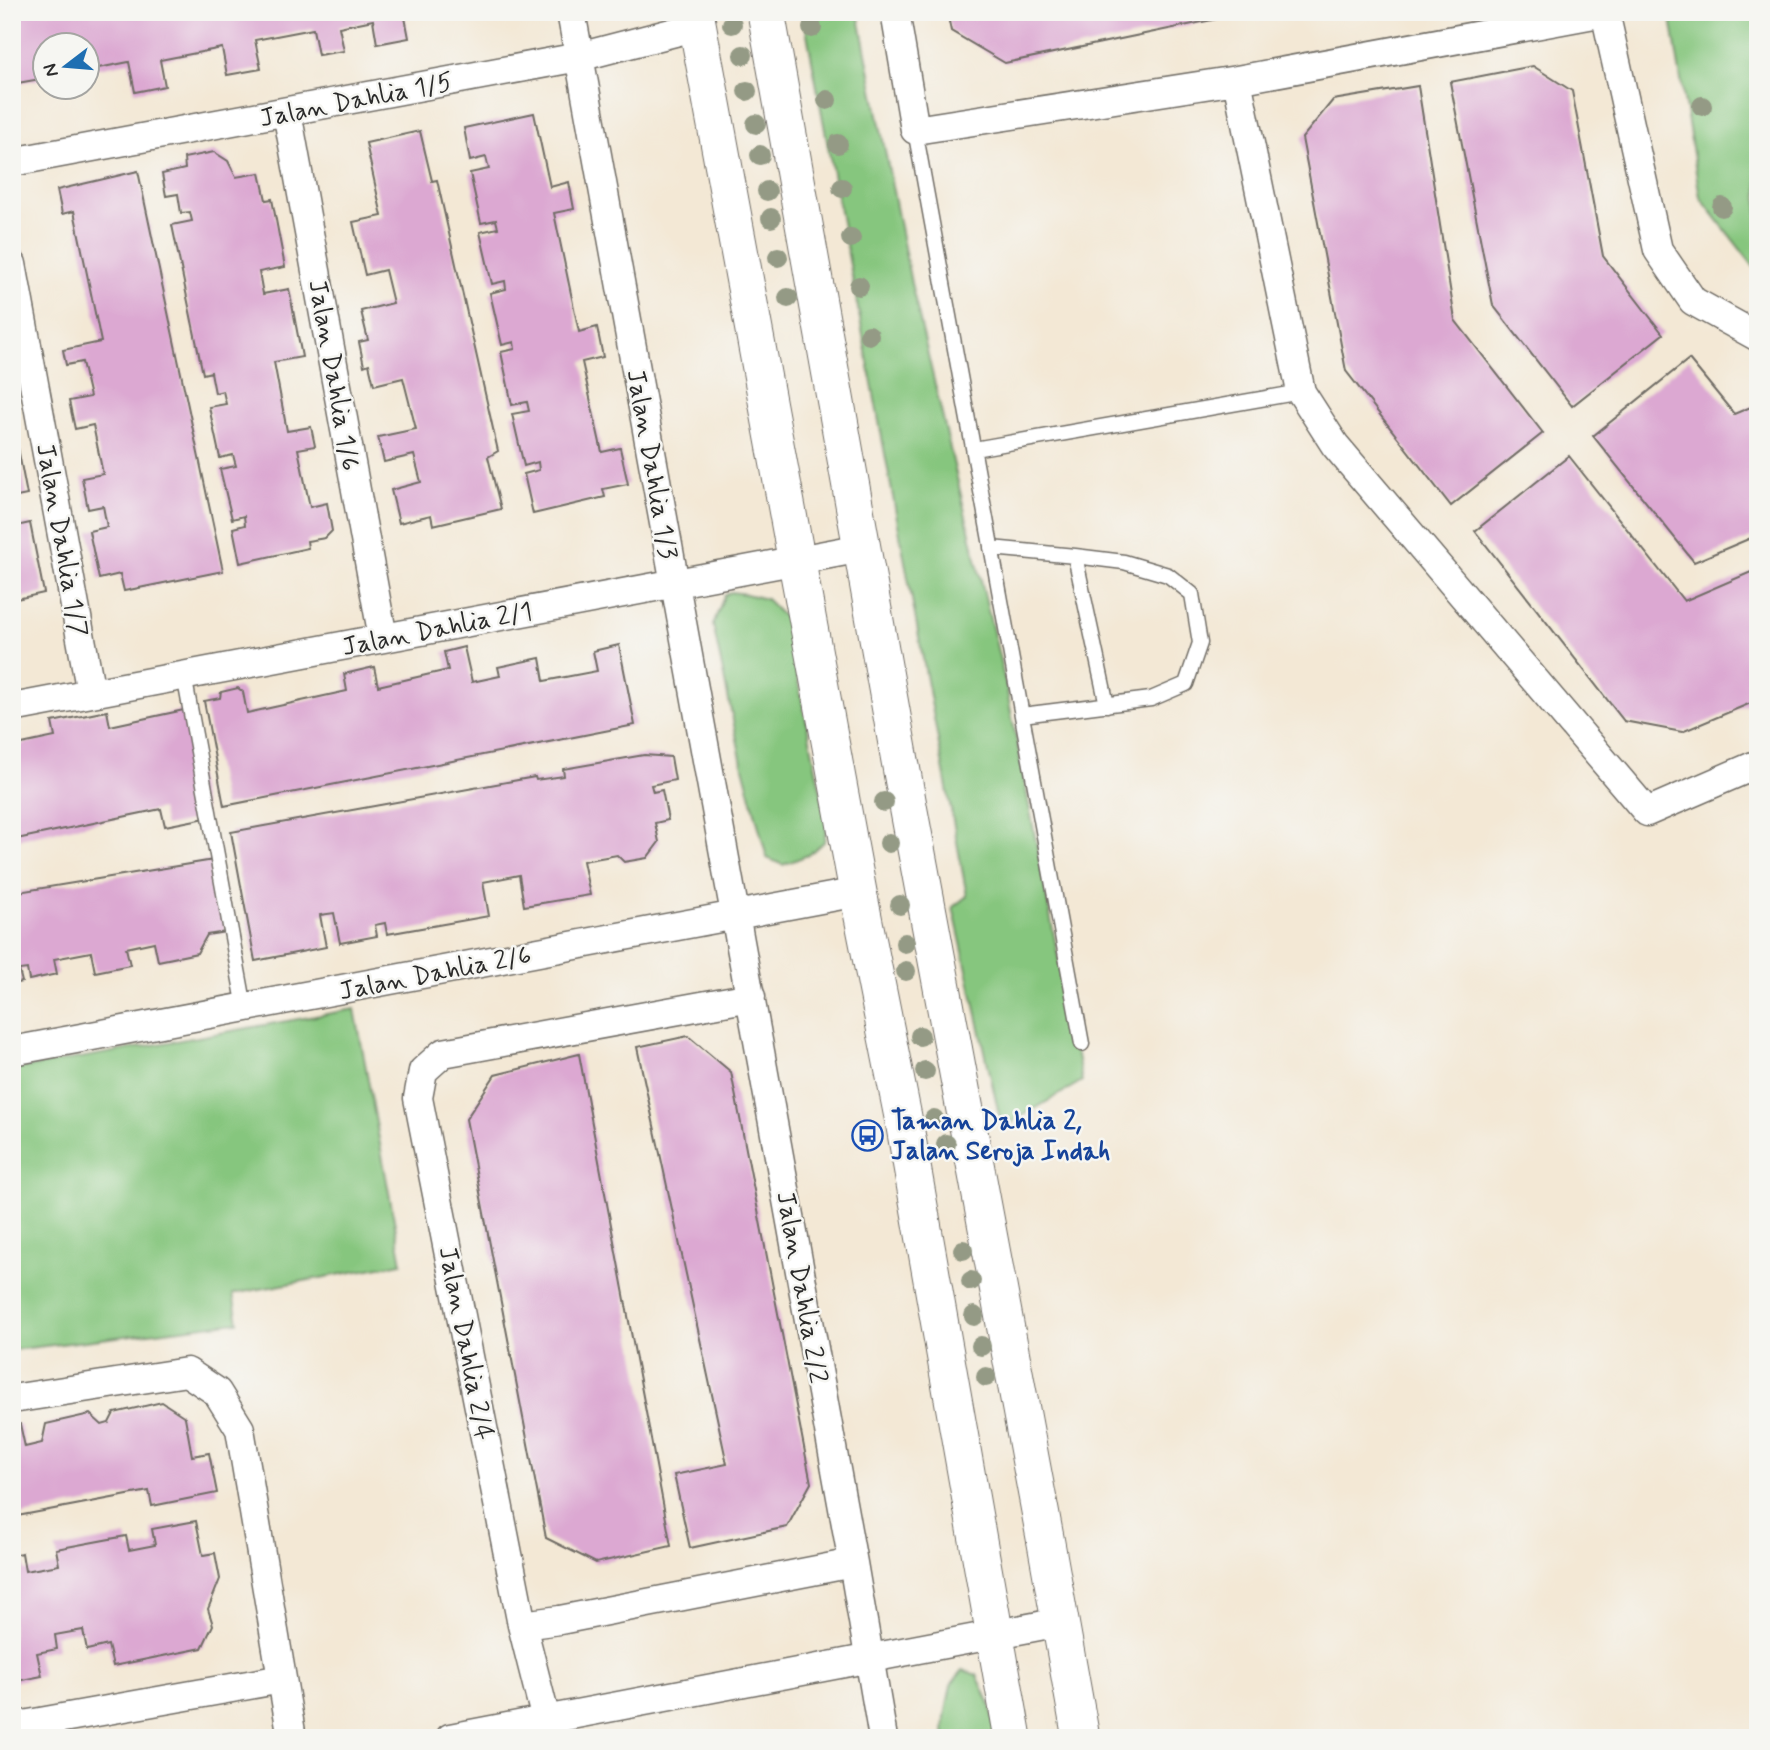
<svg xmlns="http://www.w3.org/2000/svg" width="1770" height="1750" font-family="Mynerve,sans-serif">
<rect width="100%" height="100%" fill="#f6f6f2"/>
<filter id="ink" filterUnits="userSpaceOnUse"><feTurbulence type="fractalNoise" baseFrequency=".0143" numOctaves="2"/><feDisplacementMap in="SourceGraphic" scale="14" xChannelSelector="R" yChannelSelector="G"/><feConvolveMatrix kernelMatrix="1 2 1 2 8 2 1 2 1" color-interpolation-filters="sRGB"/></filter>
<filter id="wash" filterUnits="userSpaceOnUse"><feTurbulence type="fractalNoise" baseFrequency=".00686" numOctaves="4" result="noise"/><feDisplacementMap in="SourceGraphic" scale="28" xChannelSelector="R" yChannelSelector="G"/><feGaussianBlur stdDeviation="1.57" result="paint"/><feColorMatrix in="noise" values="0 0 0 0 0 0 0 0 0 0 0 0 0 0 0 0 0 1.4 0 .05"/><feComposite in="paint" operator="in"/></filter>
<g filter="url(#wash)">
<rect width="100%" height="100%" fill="#f3e8d5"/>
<path fill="#86c67e" stroke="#587854" stroke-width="2" d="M803,12H858L911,283L1006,686L1082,1081L1002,1128L953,907L967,896Z
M1670,12H1758V272L1700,197Z
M731,592L746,594L766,599L785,618L827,822L824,842L808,855L783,865L767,858L742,763L713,625L724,596Z
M355,1009L402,1263L233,1294L238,1322L12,1350V1070Z
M963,1670L977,1675L990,1704L996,1738H944L945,1716L951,1685Z"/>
<g id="blocks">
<path fill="#dca8d2" d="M12,12H404L409,38L377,44L373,20L339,27L344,51L318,55L313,29L255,40L261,69L227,75L222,48L160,60L165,86L135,92L129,62L88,70V46H46V78L12,84Z
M947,12H1246V13L1005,63L951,31Z
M1533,66L1572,91L1603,256L1663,334L1572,406L1493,305L1450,82Z
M1418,86L1455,320L1543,433L1451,506L1346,371L1302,138L1333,100Z
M534,113L550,187L569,182L574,209L554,213L579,332L597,327L603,357L582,362L602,452L620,448L628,484L603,489L605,497L533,514L524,474L539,470L538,462L524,466L512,414L529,411L527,402L512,405L501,352L515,349L514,342L502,345L490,293L506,289L505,281L492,284L480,232L498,228L496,220L481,223L470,173L489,169L486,157L470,161L464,128Z
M420,131L432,181L437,180L498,451L488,457L501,509L433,525L431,515L399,523L391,490L421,482L414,455L384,462L378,437L416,429L403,378L374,385L369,364L364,366L359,342L368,340L361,311L393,303L385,270L365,275L353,222L382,216L366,143Z
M214,152L228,161L236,177L260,173L266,200L272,199L285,267L259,272L263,294L289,289L302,357L274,362L287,431L311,427L315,446L298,449L310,507L327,503L332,531L325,538L307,541L308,548L240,563L233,528L245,525L244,516L232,519L220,469L236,466L233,455L220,458L209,407L226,404L223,391L215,393L211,372L203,374L172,225L192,221L190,212L181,213L178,194L166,196L162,174L185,169L184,158Z
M138,171L223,571L124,591L120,574L99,579L89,531L107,527L103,506L88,509L82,478L103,474L93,425L75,429L69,401L90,397L82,362L66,365L63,350L101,342L74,211L62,214L57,190Z
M1689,359L1734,414L1758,404V535L1694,562L1593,436Z
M12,427H14L27,495L12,498Z
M1569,456L1684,601L1758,569V700L1682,732L1624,721L1475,531Z
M30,523L44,593L12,600V527Z
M619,645L635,725L224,806L204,701L220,698L221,692L238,688L243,692L247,713L347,691L344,674L374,667L378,686L448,670L444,652L464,647L472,682L500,676L498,667L540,658L544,681L597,671L593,651Z
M184,710L206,818L165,826L161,809L12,840V746L55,737L52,722L107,711L110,726Z
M644,755L671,757L675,780L651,785L653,792L662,790L668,820L655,823L659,842L647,858L624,862L617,855L583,861L590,895L524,906L519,875L483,882L489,916L387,934L385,923L375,925L377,936L340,943L334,913L320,915L326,947L255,961L231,832L535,777L536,780L564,776L563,769Z
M214,860L226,932L207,935L197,953L158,961L154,942L126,948L130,965L95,972L91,952L54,959L57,974L29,980L27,969L19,970L22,982L12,984V893Z
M688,1036L731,1072L811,1483L787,1527L690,1548L674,1475L727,1464L637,1047Z
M579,1054L671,1546L596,1563L546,1538L466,1119L495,1075Z
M162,1402L185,1417L192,1456L209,1453L217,1493L152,1506L149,1491L12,1517V1425L20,1424L25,1447L42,1443L46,1424L90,1414L102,1425L109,1423L114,1413Z
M196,1521L203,1555L215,1553L220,1579L208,1609L213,1625L202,1648L113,1666L108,1645L87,1650L83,1630L55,1635L57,1649L37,1653L42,1676L12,1682V1555L22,1553L25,1571L59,1565L56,1549L126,1536L129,1550L155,1545L152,1529Z"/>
</g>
</g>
<g filter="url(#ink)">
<use href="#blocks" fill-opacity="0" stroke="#716d66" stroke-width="2"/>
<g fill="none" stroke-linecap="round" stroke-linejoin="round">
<defs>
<path id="service" d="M915,130L1082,1044
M974,449L1301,392
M991,548L1075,556L1124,562L1168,575L1192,594L1200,643L1186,684L1151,699L1022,715
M1075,556L1107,705
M184,675L245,1008"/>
<path id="minor" d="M571,12L853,1563L883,1738
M895,12L915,130L1237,80L1605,12L1658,250L1693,301L1758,337
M1237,80L1301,392L1335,445L1647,812L1758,764
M287,112L383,638
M12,162L579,57L698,26
M12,264L91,693
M12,708L862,548
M12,1051L858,892
M12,1399L187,1372L217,1392L240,1429L292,1738
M522,1625L560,1620L853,1563
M546,1720L522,1625L418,1098L423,1071L443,1053L751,997
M12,1727L282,1679
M450,1738L1060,1622"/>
<path id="tertiary" d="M695,12L858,892L905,1127L1013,1738
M766,12L909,811L1046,1543L1081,1738"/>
</defs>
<use href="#service" stroke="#716d66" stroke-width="17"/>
<use href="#minor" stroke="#716d66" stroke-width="31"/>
<use href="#tertiary" stroke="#716d66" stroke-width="39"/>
<use href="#service" stroke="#fff" stroke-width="14"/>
<use href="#minor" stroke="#fff" stroke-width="28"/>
<use href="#tertiary" stroke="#fff" stroke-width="37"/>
</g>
<g fill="#949a85">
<circle cx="732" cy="24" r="10"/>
<circle cx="812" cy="28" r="10"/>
<circle cx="743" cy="55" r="10"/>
<circle cx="747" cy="91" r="10"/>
<circle cx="827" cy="100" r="10"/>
<circle cx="1702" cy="106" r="10"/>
<circle cx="756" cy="124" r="10"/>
<circle cx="838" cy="144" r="10"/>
<circle cx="760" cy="155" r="10"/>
<circle cx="842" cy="188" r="10"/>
<circle cx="767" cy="191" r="10"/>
<circle cx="1722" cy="207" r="10"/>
<circle cx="771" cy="218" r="10"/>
<circle cx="851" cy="238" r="10"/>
<circle cx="778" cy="257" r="10"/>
<circle cx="859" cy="286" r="10"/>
<circle cx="788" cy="298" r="10"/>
<circle cx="869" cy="335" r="10"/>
<circle cx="884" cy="802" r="10"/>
<circle cx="889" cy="843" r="10"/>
<circle cx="900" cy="905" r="10"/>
<circle cx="905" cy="943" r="10"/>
<circle cx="906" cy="971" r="10"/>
<circle cx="920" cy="1036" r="10"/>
<circle cx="925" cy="1071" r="10"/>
<circle cx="934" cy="1119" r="10"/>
<circle cx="946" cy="1144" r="10"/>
<circle cx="963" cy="1250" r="10"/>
<circle cx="971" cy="1281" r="10"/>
<circle cx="974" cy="1316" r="10"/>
<circle cx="981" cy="1346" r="10"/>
<circle cx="986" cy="1377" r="10"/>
</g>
</g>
<defs>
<symbol id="bus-ring" viewBox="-11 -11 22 22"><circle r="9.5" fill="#f6f6f2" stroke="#1a4fb4" stroke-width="1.5"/><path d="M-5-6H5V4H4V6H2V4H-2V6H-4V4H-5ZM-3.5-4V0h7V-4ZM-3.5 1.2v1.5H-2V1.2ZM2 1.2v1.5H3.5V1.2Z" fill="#1a4fb4"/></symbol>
</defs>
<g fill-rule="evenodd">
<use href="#bus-ring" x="850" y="1118" width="35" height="35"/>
</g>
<g text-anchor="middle" stroke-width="5" stroke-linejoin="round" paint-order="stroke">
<g font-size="26" fill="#2b2b2b" stroke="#f6f6f2">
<text transform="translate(356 99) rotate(-11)" y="9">Jalan Dahlia 1/5</text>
<text transform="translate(335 375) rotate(80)" y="9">Jalan Dahlia 1/6</text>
<text transform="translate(653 464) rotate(80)" y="9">Jalan Dahlia 1/3</text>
<text transform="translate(63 540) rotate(80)" y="9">Jalan Dahlia 1/7</text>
<text transform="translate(437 628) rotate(-11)" y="9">Jalan Dahlia 2/1</text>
<text transform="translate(435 972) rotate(-11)" y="9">Jalan Dahlia 2/6</text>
<text transform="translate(803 1287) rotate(80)" y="9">Jalan Dahlia 2/2</text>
<text transform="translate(467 1343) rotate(79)" y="9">Jalan Dahlia 2/4</text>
</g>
<g font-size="26" font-weight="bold" fill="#164399" stroke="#f6f6f2" text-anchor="start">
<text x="891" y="1129">Taman Dahlia 2,<tspan x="891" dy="30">Jalan Seroja Indah</tspan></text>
</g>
</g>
<rect width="1770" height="1750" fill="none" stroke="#f6f6f2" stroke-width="42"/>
<g transform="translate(66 66) rotate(254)"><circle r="33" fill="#f6f6f2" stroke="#a5a5a2" stroke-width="2"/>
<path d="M0-5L12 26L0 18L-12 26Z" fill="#1f6fb2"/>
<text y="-10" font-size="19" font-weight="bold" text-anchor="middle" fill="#2b2b2b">N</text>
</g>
</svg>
